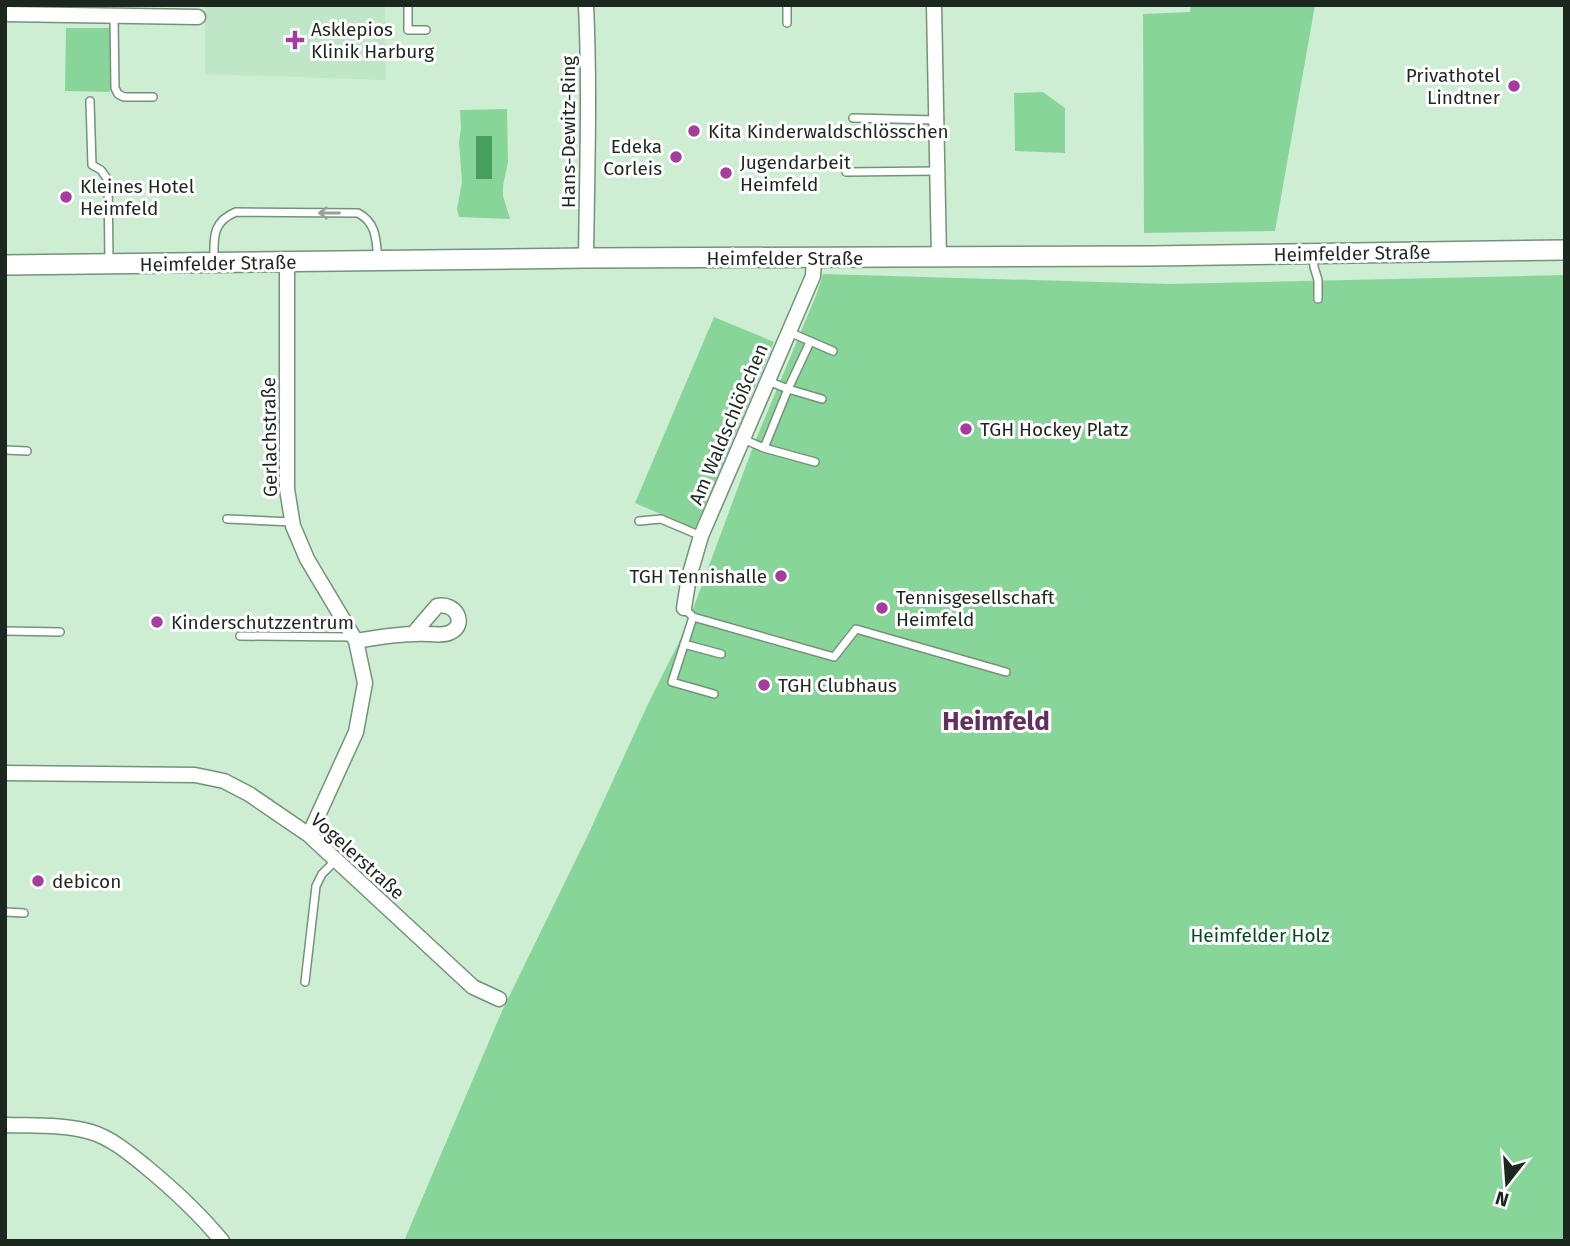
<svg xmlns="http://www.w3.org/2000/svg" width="1570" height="1246" font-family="'Fira Sans',sans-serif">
<rect width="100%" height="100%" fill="#ceeed4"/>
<path fill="#bfe6c6" d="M205,5H385L386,80L205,74Z"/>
<path fill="#88d59a" d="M1191,5H1315L1275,231L1144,233L1143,14L1190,12Z
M66,28H111L110,92L65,91Z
M1043,92L1065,108V153L1015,151L1014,93Z
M507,109L508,162L503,186V196L510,219L459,217L457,209L462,182L459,142L461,128L460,110Z
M823,274L1169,284L1565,275V1241H404L502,1011L587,837L648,704L686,628L754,444L817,293Z
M714,317L774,342L695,529L635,503Z"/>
<path fill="#47a060" d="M476,136H492V179H476Z"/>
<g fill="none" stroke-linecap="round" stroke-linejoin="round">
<defs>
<path id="lane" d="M408,5V30H426
M114,16L115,88L118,94L124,97H153
M787,23V5
M90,101L92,165L101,170L108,180L109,261
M853,118L936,120
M846,172L937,171
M1313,254L1314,267L1318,280V299
M214,262C214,239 211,222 236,212L358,213C377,223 376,240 378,260
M789,332L833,351
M768,381L788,389L810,342
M743,439L764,448L788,389L822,399
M764,448L815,462
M5,450L27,451
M227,519L292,522
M639,521L661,519L701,536
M684,608L693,617L834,657L856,629L1006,672
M693,617L672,682L714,694
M5,631L60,632
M240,636L353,637
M684,644L721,654
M5,912L24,913
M305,982L316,886L322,874L336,860"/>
<path id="street" d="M934,5L939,258
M5,14L198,17
M586,258C587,174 590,90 586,5
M287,262V489L293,526L307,559L356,641L365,683L356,732L309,835
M684,608L689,577L701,536L813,276L814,258
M356,641C380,637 404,633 429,634C436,634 444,636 451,632C467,624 456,602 437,606L413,634
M5,773L195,775L224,781L249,794L309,835L473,987L499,999
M5,1125C33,1126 64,1124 91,1132C111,1138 129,1153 145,1166C173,1189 199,1213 222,1241"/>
<path id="secondary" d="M5,265L586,258L1150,256L1565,250"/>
</defs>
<use href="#lane" stroke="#74927a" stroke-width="10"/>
<use href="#street" stroke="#74927a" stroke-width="17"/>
<use href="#secondary" stroke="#74927a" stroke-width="22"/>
<use href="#lane" stroke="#fff" stroke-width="7"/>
<use href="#street" stroke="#fff" stroke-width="14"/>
<use href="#secondary" stroke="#fff" stroke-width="19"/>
</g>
<defs><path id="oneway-shaft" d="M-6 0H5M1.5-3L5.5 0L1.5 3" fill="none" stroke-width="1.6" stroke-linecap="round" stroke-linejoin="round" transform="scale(1.75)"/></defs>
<use stroke="#999e9a" href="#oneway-shaft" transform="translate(329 213) rotate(180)"/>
<g fill="#a53c9e" stroke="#fff" stroke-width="2.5">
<path d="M291.5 29.5h7v7h7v7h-7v7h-7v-7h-7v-7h7z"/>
<circle cx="1514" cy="86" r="7"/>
<circle cx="694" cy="131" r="7"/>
<circle cx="676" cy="157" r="7"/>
<circle cx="726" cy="173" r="7"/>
<circle cx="66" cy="197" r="7"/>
<circle cx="966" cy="429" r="7"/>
<circle cx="781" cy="576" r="7"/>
<circle cx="882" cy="608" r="7"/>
<circle cx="157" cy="622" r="7"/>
<circle cx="764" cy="685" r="7"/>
<circle cx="38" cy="881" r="7"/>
</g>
<g text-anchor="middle" stroke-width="6" stroke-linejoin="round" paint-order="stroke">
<g font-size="19" fill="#1c281f" stroke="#fff" text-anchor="start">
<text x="311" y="36">Asklepios<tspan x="311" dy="22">Klinik Harburg</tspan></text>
<text x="1500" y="82" text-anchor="end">Privathotel<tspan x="1500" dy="22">Lindtner</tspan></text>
<text x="708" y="138">Kita Kinderwaldschlösschen</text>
<text x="662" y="153" text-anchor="end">Edeka<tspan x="662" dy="22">Corleis</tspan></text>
<text x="740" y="169">Jugendarbeit<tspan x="740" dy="22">Heimfeld</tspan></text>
<text x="80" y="193">Kleines Hotel<tspan x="80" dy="22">Heimfeld</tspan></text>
<text x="980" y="436">TGH Hockey Platz</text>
<text x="767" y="583" text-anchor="end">TGH Tennishalle</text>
<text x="896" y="604">Tennisgesellschaft<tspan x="896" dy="22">Heimfeld</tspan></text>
<text x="171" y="629">Kinderschutzzentrum</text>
<text x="778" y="692">TGH Clubhaus</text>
<text x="52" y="888">debicon</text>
</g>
<g font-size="19" fill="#1c281f" stroke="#fff">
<text transform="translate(568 132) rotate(-90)" y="7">Hans-Dewitz-Ring</text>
<text transform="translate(1352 253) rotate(-1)" y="7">Heimfelder Straße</text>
<text x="785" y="265">Heimfelder Straße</text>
<text transform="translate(218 263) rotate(-1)" y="7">Heimfelder Straße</text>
<text transform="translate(728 424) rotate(-67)" y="7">Am Waldschlößchen</text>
<text transform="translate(269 437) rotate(-91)" y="7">Gerlachstraße</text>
<text transform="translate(358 856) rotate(42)" y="7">Vogelerstraße</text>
</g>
<g font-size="19" fill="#02491f" stroke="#fff">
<text x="1260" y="942">Heimfelder Holz</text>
</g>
<g font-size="26" font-weight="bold" fill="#622f5e" stroke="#fff">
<text x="996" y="730">Heimfeld</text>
</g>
</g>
<rect width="1570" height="1246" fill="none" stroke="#1c281f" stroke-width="14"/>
<g transform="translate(1507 1183) rotate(197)" stroke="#ffffff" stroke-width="5" paint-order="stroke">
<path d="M0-5L12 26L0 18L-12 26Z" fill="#1c281f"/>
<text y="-10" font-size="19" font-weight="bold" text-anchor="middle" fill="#1c281f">N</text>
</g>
</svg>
